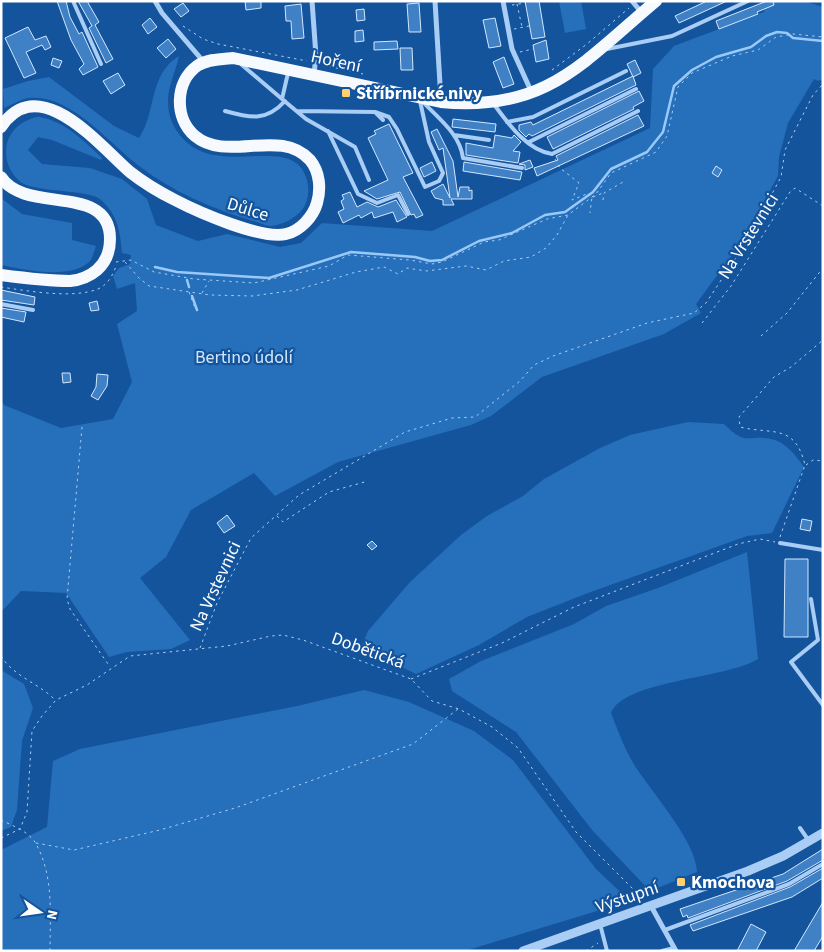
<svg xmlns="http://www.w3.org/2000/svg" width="824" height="952" font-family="'Source Sans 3',sans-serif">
<rect width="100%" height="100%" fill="#13549d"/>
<path fill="#266fbb" d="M559,1H581L586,29L565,33Z
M767,1H804L823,7V79L818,81L814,79L788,123L779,157L778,176L738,247L696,304L701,313L664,334L542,377L491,416L471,425L338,462L275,496L254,473L191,510L166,557L140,578L190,640L171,649L127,652L109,657L66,593L21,591L1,612V400L4,405L61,428L113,419L132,382L117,324L137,311L135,283L117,289L113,276L119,268L130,264L131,255L122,253C120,231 118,215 100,199C88,190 37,192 22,183C0,167 0,133 26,121C31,119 35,116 40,117C66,122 84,141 102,158L101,160L52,140L38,137L28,150L42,164L90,168L122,179L147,199L156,225L198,241L227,234L280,247L301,243L322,223L432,231L650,128L653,69L674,46L764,12Z
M179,56C176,70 168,87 168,100C168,114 171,123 179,134C216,183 293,129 307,180C310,192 308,206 298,214C291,220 281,225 271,226C265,226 258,222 253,221C212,209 171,191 138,165C108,142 69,93 29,98C21,99 12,105 4,108L3,89L28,81L49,77L114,126L139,138C157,111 148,75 179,56Z
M1,198L22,214L72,223V240L96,246C94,251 93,257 90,261C72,280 24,270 1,265Z
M688,422L724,424C747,447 747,434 771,439C786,442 796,456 804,467L772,533L747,536L588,593L527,617L479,645L416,674L361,647L368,631L410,582L461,535L487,516L523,496L544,479L600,448L630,435Z
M747,552L758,659C726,679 624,680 611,713C618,731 625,750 635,766C653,794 696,841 697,872L650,891L592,830L516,732L452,691L449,679L481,661L574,624L606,606L658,588Z
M1,670L24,684L33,708L22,741L17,810L11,827L1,831Z
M364,690L409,702L474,731L513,760L596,869L630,901L465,951H1V850L47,827L53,761L80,749L297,706Z"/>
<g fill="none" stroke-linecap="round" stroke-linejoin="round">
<path stroke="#9bc9f7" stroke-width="2.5" d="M155,267L177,272L269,278L351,252L415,257L430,261L442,260L479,241L512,233L545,215L565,212L593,192L611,169L647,152L663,132L674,86L692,70L716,57L751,47L766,36L777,32L787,33L793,38L823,41
M187,280L189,287
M192,296L197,310"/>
</g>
<path fill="#4080c5" stroke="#d2e7fd" d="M57,1H66L70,17L79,34L82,32L98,67L83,75L79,69L84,64L71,40Z
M78,1H87L99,22L95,25L113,59L106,63L89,28L92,26Z
M245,1H261V8L246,10Z
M525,1H539L545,37L532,39Z
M707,1H727L679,23L675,16Z
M767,1H773L774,5L757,12L758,14L719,29L716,21Z
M183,3L189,11L181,17L174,9Z
M419,3L421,32H409L407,4Z
M301,4L304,38L292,39L291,21H286L285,6Z
M364,9L365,20L357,21L356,10Z
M150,18L157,27L148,34L142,25Z
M495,18L501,46L489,48L483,20Z
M28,27L35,40L46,36L51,47L45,50L42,45L26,52L36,73L24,78L5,38Z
M363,30L364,41L355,42V31Z
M168,39L176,49L166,58L157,48Z
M546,40L549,59L536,62L533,45Z
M397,41L398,49L374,50V42Z
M400,48H412L413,70H401Z
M504,57L514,84L503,88L493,62Z
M53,58L62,61L59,68L51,65Z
M635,60L641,73L633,77L627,64Z
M118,73L125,85L111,94L103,81Z
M633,76L636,85L532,136L529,134L526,137L519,130V125L531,122L533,125Z
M639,91L644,101L633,107L634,109L553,149L547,137Z
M638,115L644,126L537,176L534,168L558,160L556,156Z
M453,119L496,124L495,132L452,127Z
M389,124L413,173L403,177L423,215L416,218L414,214L411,215L400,192L377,199L364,191L388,180L368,138L376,134L374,131Z
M437,129L453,161L458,197L460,187H469V191L472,190V199H451L454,205H443V200L435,198L431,191L443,184L450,198L443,148L439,150L431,132Z
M495,135L512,138L514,135L521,142L513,151L520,152L518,163L466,155V143L493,148Z
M530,160L533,167L525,170V165L519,164Z
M432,162L436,171L424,177L420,168Z
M464,162L522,172L520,180L463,171Z
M716,166L722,170L718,177L712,173Z
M350,192L357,207L367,202L378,207L396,200L407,217L397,222L393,212L374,218L372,212L361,218L359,215L343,223L338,212L344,209L341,201L344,199L342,195Z
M1,290L35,297L34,305L1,300Z
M97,301L99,310L91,311L89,303Z
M1,308L26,312L24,322L1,317Z
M62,373H70L71,382L63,383Z
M97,374L108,375L107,386L98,400L91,396L96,387Z
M227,515L235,526L224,533L217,523Z
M802,519L812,521L810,531L800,529Z
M372,541L377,546L372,550L367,545Z
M785,559H808V637H784Z
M823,849V860L787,881L688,918L687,915L683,917L680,909L783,874Z
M823,868V878L792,897L693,931L690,925L790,887Z
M823,902V936L814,951H794Z
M751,924L766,932L756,951H737Z"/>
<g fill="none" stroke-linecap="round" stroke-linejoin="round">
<path stroke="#a9cdf4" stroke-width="1" stroke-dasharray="2.5 4" stroke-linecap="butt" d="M517,4L522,27
M512,5L525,3
M183,26L203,39L218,44L307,61
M514,29L529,26
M520,52L533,49
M323,65L363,74
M552,70L587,44L629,8
M555,159L560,168L579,183L572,200L589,193L592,197L590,213
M593,197L603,193
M603,200L604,193L623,182
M116,262L131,260L154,272L194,279L254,283L329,266L348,255L410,260L432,264L442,262L484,242L499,240L547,219L568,215L596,194L611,173L656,152L667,136L678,87L692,73L732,56L758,50L776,37L793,34L823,37
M125,262L139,278L149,286L210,295L252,296L297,290L356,272L384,267L398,274L407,268L426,271L466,266L486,270L504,261L531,257L546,248L557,235L568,215
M1,287C28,291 73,299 98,289C109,284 113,274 117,264
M189,292L195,308
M202,293L209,281
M702,323L731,286L790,192L795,188L823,206
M761,336L787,313L823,268
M82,427L67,599L70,609L110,667
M806,465L813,460L823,461
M277,516L283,522L329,492L368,481
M780,537L805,465C795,423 772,435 740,427L739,417L774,377L791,367L823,340
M200,648L217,603L251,538L299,495L405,432L452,418L475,417L520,381L534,365L553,356L647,323L694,313L706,303L745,244L781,177L785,150L813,95L823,84
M1,656C13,676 40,684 55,700
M411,679L502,643L574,607L738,544L760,539L775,542
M1,820C13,826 30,832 36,844C54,876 50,915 50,951
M1,838L20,829L27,812L32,731L42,716L56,700L87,685L130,656L227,646L271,636L283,635L303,640L411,679L432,701L459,709L492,727L518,748L576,832L643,899
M36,843L74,850L160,830L235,808L413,744L458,709
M586,951L598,943"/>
<path stroke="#a9cdf4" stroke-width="4" d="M73,1L101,64
M607,49L672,36L748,1
M242,65L282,99
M288,73L282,99L306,119L355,147L369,180
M423,102C438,118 460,134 463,158L522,168
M493,103C508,123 526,150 552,154L638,111
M225,111C250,118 266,122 285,101
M297,111L375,112L383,120
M375,112L389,117L397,129L425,187L439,181L443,173L429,142L420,101
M507,122L533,117L626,71
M328,131L358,194L377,203L398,195L408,214
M454,135L489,140
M529,142L636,89
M1,304L33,310
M780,543L823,550
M811,599L818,640L791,662L823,705
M800,828L809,841
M600,924L607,951
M665,930L789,884L823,864
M662,951L674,948"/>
<path stroke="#a9cdf4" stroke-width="5" d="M155,1L162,13L203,61
M312,1L316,56L314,74
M435,1L441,101
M503,1L512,49L531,91
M632,1L642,13
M651,906L676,951"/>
<path stroke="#a9cdf4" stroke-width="9" d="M523,951L748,871L783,856L823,833"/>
<path stroke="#f6faff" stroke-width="12" d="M1,127C39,70 100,146 130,172C144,183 159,192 175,200C198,212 262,240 286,234C300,231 313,217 317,203C321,189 320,172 310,160C280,127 227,163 195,136C174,118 175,82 197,66C207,59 222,59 233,58L441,102C546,112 582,63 656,1
M1,177C25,215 110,182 110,239C110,251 106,262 97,270C90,276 80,280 70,281C47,281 24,278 1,275"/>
</g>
<g fill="#ffd06c" stroke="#13549d" stroke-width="2">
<rect x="341" y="88" width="10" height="10" rx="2.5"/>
<rect x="676" y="877" width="10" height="10" rx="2.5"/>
</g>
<g text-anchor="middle" stroke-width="4.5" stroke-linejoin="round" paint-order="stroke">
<g font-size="18" fill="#fff" stroke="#13549d">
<text transform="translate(336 61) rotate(12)" y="6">Hoření</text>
<text transform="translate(248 209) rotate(17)" y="6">Důlce</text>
<text transform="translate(748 236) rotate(-58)" y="6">Na Vrstevnici</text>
<text transform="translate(215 586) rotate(-65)" y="6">Na Vrstevnici</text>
<text transform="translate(368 650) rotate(20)" y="6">Dobětická</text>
<text transform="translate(627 897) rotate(-19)" y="6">Výstupní</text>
</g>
<g font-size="18" font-weight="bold" fill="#fff" stroke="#13549d" text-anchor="start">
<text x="356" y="99">Stříbrnické nivy</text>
<text x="691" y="888">Kmochova</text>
</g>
<g font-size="18" fill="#d2e7fd" stroke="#13549d">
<text x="244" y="363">Bertino údolí</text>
</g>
</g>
<rect width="824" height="952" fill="none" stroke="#ffffff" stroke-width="5"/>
<g transform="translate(40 912) rotate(103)" stroke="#13549d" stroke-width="4" paint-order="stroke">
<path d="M0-4L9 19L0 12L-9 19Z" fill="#ffffff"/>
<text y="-8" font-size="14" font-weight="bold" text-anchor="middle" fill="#ffffff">N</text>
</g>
</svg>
